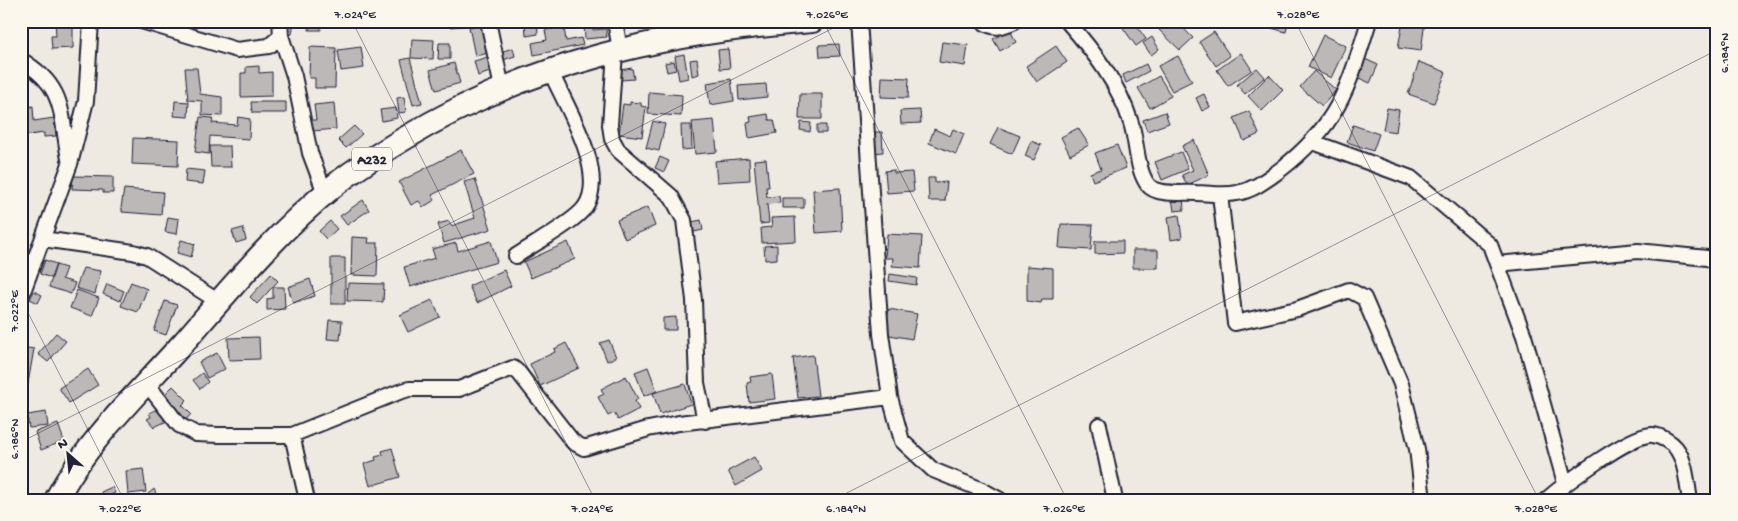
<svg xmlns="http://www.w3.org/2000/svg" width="1738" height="521" font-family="'Gochi Hand',sans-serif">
<rect width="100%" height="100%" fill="#eeeae2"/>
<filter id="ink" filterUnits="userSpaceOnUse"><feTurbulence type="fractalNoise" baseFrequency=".02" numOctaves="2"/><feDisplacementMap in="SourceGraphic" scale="10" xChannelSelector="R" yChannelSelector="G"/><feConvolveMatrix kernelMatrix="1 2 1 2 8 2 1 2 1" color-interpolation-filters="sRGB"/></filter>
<g filter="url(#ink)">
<path fill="#bcb8b8" stroke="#22223b" d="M55,21H73V48L52,49L51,36H56Z
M285,21H294L292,34L283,33Z
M310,21H321V30H309Z
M450,21H472L473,25L450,27Z
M495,21H522V22L495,24Z
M537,21L538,34L526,36L525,22Z
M1125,21H1133L1146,39L1136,46L1121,25Z
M1168,21H1176L1193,38L1180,50L1159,30Z
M1261,21H1288L1286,32L1260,25Z
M1403,21H1425L1421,51L1398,48Z
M593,23V30L606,29L607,37L585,39L584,24Z
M483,24L489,53L475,56L469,27Z
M564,27L566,41L581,38L583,45L534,55L532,43L547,40L545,30Z
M1010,30L1016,42L1000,51L993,39Z
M1214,32L1230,56L1216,66L1199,42Z
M1323,35L1346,46L1331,78L1308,67Z
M1152,37L1159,49L1151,55L1143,43Z
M412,39L434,40L433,59L411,58Z
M942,42L968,45L965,66L939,62Z
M439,43H450V59H438Z
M839,44L840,56L820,57L819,45Z
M1056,46L1067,62L1037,82L1026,66Z
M310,47L336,48L335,88H315V78H309Z
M361,47L364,68L341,71L338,50Z
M513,48L515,56L500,61L497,53Z
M728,49L730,68L720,69L718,50Z
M1241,53L1252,70L1228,86L1217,70Z
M684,54L688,78L679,80L675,56Z
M1178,56L1192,81L1172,91L1158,66Z
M488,57L493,71L478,76L474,61Z
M410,58L422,103L413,105L401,60Z
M697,59L699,74L692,76L690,60Z
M1365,59L1378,65L1370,83L1357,77Z
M674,61L676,70L667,72L665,63Z
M1419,62L1446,72L1434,103L1408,94Z
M454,63L460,83L436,90L430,70Z
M1146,64L1149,71L1126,83L1123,75Z
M259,66V73L272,72V96L241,97V73H246V67Z
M185,68H197L200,94L222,97V116L202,115V101L188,100Z
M632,68L634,79L621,80L620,70Z
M1257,68L1265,77L1245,94L1237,85Z
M1314,71L1336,90L1322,106L1300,87Z
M1269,75L1283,90L1262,111L1248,96Z
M1159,76L1171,96L1150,108L1138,88Z
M882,77L909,78L908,98L881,97Z
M731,79L734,101L710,105L707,83Z
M766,84L767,97L739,100L738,86Z
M649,92L682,95L681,116L648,114Z
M800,94H822V119H799Z
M1204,94L1210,107L1202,111L1196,98Z
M404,97L406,112L399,113L397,98Z
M175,101L189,102L188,117L174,116Z
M251,102H286V113H252Z
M630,102L641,103V106L646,107L642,137L619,134L623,104L630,105Z
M334,103L336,129L313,131L311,120H316L314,105Z
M33,106L34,121L54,118L56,136L44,137V133L21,136V108Z
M396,108L397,118L382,121L380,110Z
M1387,108L1399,110L1396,132L1383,130Z
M920,110L921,123L901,124L900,111Z
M1249,111L1259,134L1244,141L1234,118Z
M1165,112L1169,123L1147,131L1143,120Z
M768,114L769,120H774L777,133L749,138L747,123L751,122L750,117Z
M200,117L213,118L212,123L237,125L238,117L250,119L249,139L210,136L209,154L195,152Z
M714,120L717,152L695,154L692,122Z
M653,121L665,124L659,151L646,148Z
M801,122L811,123L810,132L800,130Z
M681,125H691L692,149L682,150Z
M817,125H826V133H817Z
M1353,125L1379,134L1373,151L1347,142Z
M354,126L362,134L346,148L338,140Z
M998,127L1020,136L1012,154L990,144Z
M1078,128L1089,145L1070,155L1061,137Z
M934,129L950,136L953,129L964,134L956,154L929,143Z
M873,132H882L883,152L874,153Z
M133,138L179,140L178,166L132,164Z
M1194,140L1209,175L1187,185L1182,175L1193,170L1182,146Z
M1031,141L1041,145L1034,160L1025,156Z
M1117,145L1126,168L1093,181L1090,173L1101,169L1095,153Z
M210,146H230L231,167H211Z
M461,150L474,174L432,195L435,200L423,207L419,201L411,205L399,182Z
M1181,152L1188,169L1162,180L1155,162Z
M660,157L669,161L664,172L655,168Z
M749,158L750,180L717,182L715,161Z
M766,159L769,187H766L767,197L779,196L780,203L767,204L769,223L760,224L754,160Z
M186,169L205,171L203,184L185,182Z
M894,170V173L912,172L914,191L887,193L885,171Z
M73,176L113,177V193H103V190L72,189Z
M928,178H935V183L947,182L945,201H929Z
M475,179L491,229L444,243L438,224L449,221L451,226L475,218L464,182Z
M840,188L842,231L816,233L813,190Z
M124,189L163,192L161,215L122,212V208H121Z
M1183,197L1184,210L1174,211L1172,198Z
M782,198H804V208H782Z
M363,200L369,210L347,225L340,216Z
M648,207L655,226L625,239L617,220Z
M1179,215L1182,238L1171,240L1168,217Z
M168,217L179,219L177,234L165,232Z
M795,217L796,241L762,243L761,228L772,227L771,218Z
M701,220L703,230L694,232L692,222Z
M330,221L337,229L326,239L319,231Z
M1061,224L1093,225L1091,250L1059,248Z
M243,228L246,240L236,243L232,231Z
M887,234L922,236L920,268L892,266L893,258H885Z
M352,237L369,238L368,243H378L377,276L351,275Z
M181,240L195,244L191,257L177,253Z
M491,241L497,262L410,287L404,267L435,258L432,249L456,243L458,251Z
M1095,241H1123V253L1095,254Z
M568,242L575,259L531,278L524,262Z
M777,245V259L765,260L764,246Z
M1133,250H1158V268H1133Z
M331,258H345V304H331Z
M45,260L56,264L51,278L40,274Z
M56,265L66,268L62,279L75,283L71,294L49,287Z
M1027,266L1053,268V299H1042L1041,303L1027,301Z
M83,268L101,271L95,294L76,288Z
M504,270L511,286L477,303L469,286Z
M271,274L278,281L257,304L250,297Z
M890,274L917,278L916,285L889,281Z
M310,279L315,296L293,303L288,287Z
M131,282L147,289L138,312L121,306Z
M348,283L384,284L383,302L347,301Z
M107,284L124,291L120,301L103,294Z
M273,287H284L285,309L267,310V299L273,298Z
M77,290L99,298L92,316L70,308Z
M34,291L42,295L38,303L30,299Z
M432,300L440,317L408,332L400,315Z
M165,301L177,305L166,335L154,331Z
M889,309L917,314L912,339L884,334Z
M676,317V330H663V318Z
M329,320L342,321L340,340L327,339Z
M56,333L66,341L48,362L38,354Z
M259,337L260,359L229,360L228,338Z
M609,340L616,357L607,361L600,343Z
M566,343L579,368L540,386L530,364L555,352L554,349Z
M21,347L34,349L27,389L21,388Z
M217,353L225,369L207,378L199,362Z
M813,355L818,396L798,398L793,358Z
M648,367L657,391L644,396L635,372Z
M88,369L98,385L69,403L59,388Z
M202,373L208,382L200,389L193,380Z
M772,374L775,399L749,402L747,383L751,382L750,377Z
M626,376L638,399L635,401L639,409L618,420L614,413L608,416L598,397L604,394L601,389Z
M685,384L691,404L660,414L653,393Z
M173,386L187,400L182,405L191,414L185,421L161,398Z
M161,407L167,421L154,427L147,419L151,417L149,413Z
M46,412L48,426L29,428L27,415Z
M58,424L64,441L41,450L35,432Z
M392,448L400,477L370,486L364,464L376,460L375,457L383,455L382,451Z
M754,457L762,471L736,486L728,471Z
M143,469L146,492L128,494L126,471Z
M112,487L115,493L104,498L101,492Z
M154,489L157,496L150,500H141Z"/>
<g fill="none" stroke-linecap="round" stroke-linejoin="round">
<defs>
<path id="minor" d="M141,21L237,50L269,46L281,36L280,21
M488,21L502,88
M615,21L620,50
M859,21L881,334L890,397L902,441L933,470L980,489L1000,500
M982,21C995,30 1001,27 1015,21
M1067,21C1094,52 1119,84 1131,123C1137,141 1136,169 1148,185C1157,196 1183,192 1196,193C1210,193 1223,196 1237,193C1254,190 1266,180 1280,170C1338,125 1348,89 1369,21
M281,36L294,76L310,153L325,193
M615,52L610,125L612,139L618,150L671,196L684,220L694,300L697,383L705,421
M21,60C66,87 60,112 69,159
M1313,142L1411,178L1490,245L1524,336L1565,483
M1220,195L1235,323L1297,309L1349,290L1364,298L1401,384L1417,449L1423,500
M43,239L133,252L147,256L219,302
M516,256C532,245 575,222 585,207C609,173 564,103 550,70
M1497,264L1638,251L1707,258L1717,262
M21,297L70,164L86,101L91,21
M147,384L179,425L196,434L218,435H292L399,392L409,389H459L513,368L519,373L573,442L584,448L648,429L679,423L890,397
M1099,425L1115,500
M292,435L307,500
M1546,500C1562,486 1633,432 1653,435C1661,436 1671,442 1676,448C1686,461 1687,484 1690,500"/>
<path id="primary" d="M56,500C85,443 140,391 183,343C231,288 278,231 335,185C356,168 379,154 402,140C527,63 667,32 812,21"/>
</defs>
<use href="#minor" stroke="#22223b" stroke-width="18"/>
<use href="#primary" stroke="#22223b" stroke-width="26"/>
<use href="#minor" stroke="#fbf7ec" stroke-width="14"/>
<use href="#primary" stroke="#fbf7ec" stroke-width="22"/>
</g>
</g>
<path fill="none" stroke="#22223b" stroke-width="1" stroke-opacity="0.45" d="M352,21L595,500M823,21L1067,500M1295,21L1539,500M21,299L124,500M21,442L847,21M833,500L1717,50"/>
<g text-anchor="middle" stroke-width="4.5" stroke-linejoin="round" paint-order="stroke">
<rect fill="#fbf7ec" stroke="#636270" stroke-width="1" x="352" y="147.5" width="40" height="23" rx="4"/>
<g font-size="14" font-weight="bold" fill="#22223b">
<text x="372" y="164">A232</text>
</g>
</g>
<rect width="1738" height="521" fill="none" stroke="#fbf7ec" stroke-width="55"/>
<g transform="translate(68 454) rotate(333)" stroke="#fbf7ec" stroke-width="4" paint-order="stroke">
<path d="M0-4L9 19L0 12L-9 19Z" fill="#22223b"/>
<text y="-8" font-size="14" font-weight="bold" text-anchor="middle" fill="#22223b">N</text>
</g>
<rect x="28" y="28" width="1682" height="466" fill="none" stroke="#22223b" stroke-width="2"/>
<g font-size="12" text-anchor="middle" fill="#22223b">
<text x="355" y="18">7.024°E</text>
<text x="827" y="18">7.026°E</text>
<text x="1298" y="18">7.028°E</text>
<text transform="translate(1724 53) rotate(-90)" y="4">6.184°N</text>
<text transform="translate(14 311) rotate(-90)" y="4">7.022°E</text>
<text transform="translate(14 439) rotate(-90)" y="4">6.186°N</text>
<text x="120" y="512">7.022°E</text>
<text x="592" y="512">7.024°E</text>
<text x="846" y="512">6.184°N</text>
<text x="1064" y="512">7.026°E</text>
<text x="1536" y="512">7.028°E</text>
</g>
</svg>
